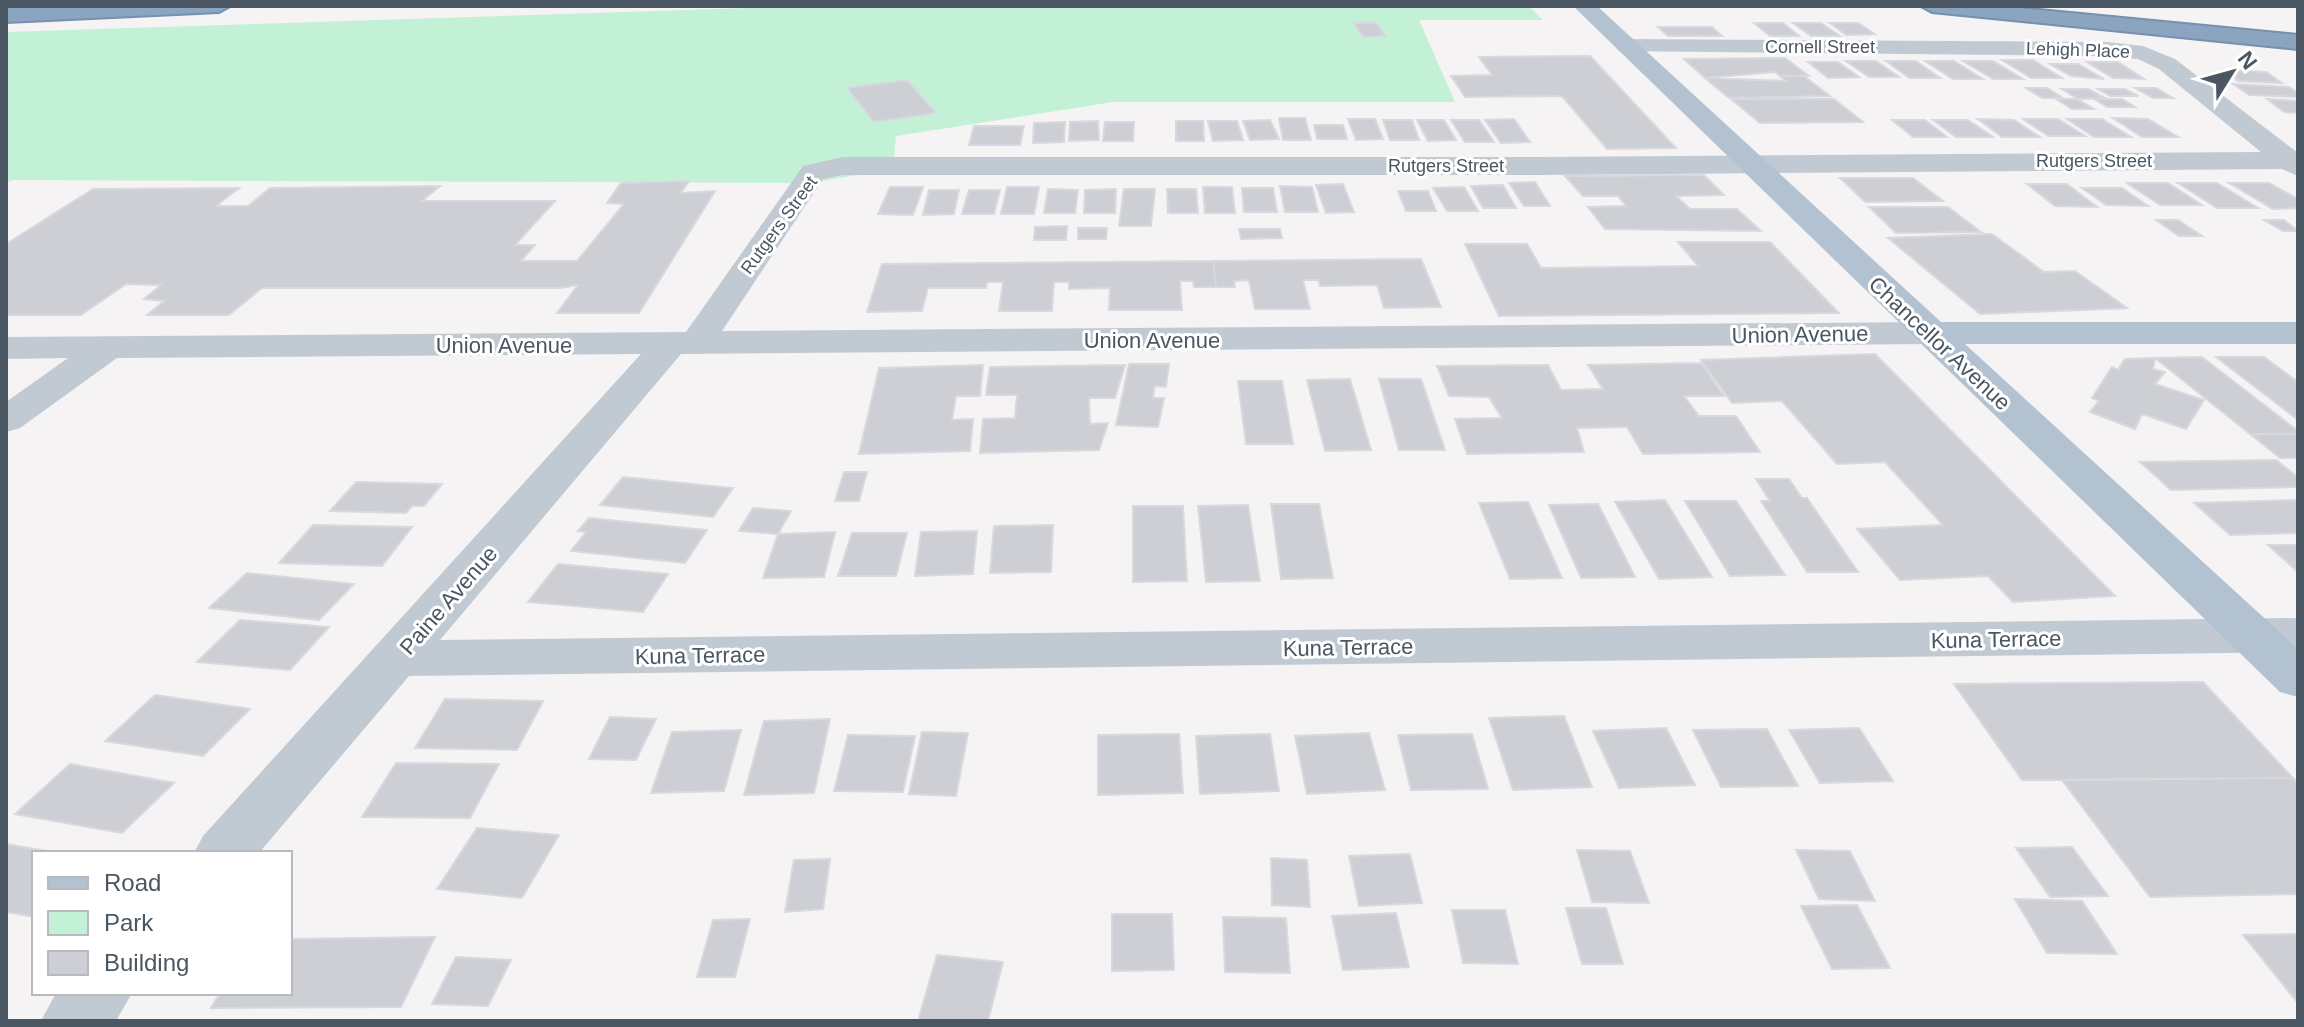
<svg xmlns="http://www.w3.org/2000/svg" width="2304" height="1027" font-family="Arial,sans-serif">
<rect width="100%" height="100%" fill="#f5f3f3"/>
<path fill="#c3f1d5" d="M811,6H1529L1543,20H1419L1455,102H1113L896,136L893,169L810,183L13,180L6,183V32Z"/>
<path fill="#cdcfd5" stroke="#d7d9de" stroke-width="2" d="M1354,23H1376L1386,36L1363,37Z
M1754,23H1783L1799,36H1770Z
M1793,23H1821L1840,36H1811Z
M1830,23H1858L1875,34L1846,35Z
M1658,27H1712L1722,36H1668Z
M1590,56L1676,148L1607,149L1562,96L1465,97L1451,76L1492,75L1479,57Z
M1785,58L1809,76H1780L1775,72L1705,78L1684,59Z
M2002,60H2033L2062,78H2031Z
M1846,61H1876L1899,77H1869Z
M1886,61H1916L1940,78H1909Z
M1925,61H1954L1983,79H1953Z
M1963,61H1993L2023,79H1993Z
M1808,62H1838L1859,77L1828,78Z
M2087,62H2118L2144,79L2113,78Z
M2050,64H2078L2104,79L2071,76Z
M2224,70L2266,72L2282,83L2238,81Z
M1780,76H1804L1830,96L1729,98L1705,78L1786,81Z
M907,80L936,113L874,122L847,88Z
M2233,84L2289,87L2298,93V97L2249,95Z
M2026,88H2047L2063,98H2042Z
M2135,88H2156L2173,98H2153Z
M2062,89H2088L2105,98L2078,99Z
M2098,89H2125L2138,96H2110Z
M1731,99H1834L1863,122L1760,123Z
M2056,99H2077L2094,109H2072Z
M2094,99H2122L2135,107H2107Z
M2267,99L2298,101V113L2284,112Z
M1279,118H1305L1311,140H1283Z
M2113,118L2148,119L2178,137H2142Z
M1348,119H1375L1383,139L1356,140Z
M1514,119L1530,142L1501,143L1485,120Z
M1978,119L2014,120L2040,137H2002Z
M2023,119H2058L2085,136H2048Z
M2067,119H2102L2131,137H2094Z
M1270,120L1279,139L1250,140L1243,121Z
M1383,120H1412L1419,140H1390Z
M1417,120H1444L1456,140L1428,141Z
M1451,120H1479L1494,142H1465Z
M1892,120H1925L1947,137H1913Z
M1933,120H1968L1993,137H1956Z
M1098,121L1099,140L1069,141L1070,122Z
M1176,121H1203L1204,141H1176Z
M1208,121H1237L1243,140L1213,141Z
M1065,122L1064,142L1033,143L1034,123Z
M1105,122H1134L1133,141H1103Z
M1314,125H1343L1347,139H1317Z
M974,126H1024L1020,145H969Z
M1704,175L1724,195L1676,196L1690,209H1737L1761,231L1605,229L1588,207L1626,206L1618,196H1583L1565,176Z
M1840,178H1913L1943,201L1865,202Z
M689,181L681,193L715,191L639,313H557L578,285L560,288H262L229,315H147L164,301L144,299L161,285L126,284L81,315H6V244L93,189L239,188L216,206H248L270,188L440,186L422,201H555L515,245H535L521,261H577L624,204L607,203L621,183Z
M1535,182L1550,206H1524L1509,183Z
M2127,183H2168L2202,205H2160Z
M2178,183H2217L2258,208H2217Z
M2229,183H2269L2298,199V208L2273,209Z
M1343,184L1354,212L1326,213L1316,185Z
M2027,184H2067L2097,207L2055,206Z
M1503,185L1516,208H1483L1471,186Z
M1280,186L1312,187L1318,212H1285Z
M890,187H923L913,215L878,214Z
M1007,187H1039L1034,214H1001Z
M1203,187H1232L1235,213H1205Z
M1464,187L1478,211H1447L1433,188Z
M1242,188H1273L1277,212H1244Z
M2082,188H2122L2148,206L2106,205Z
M1048,189L1078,190L1075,213H1044Z
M1116,189L1115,213H1084L1085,190Z
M1124,189H1155L1151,226H1119Z
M1167,189H1196L1198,213H1168Z
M929,190H959L954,214L923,215Z
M969,190H1000L994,214H962Z
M1398,191H1428L1436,211H1406Z
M1869,207H1948L1981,232L1896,233Z
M2156,220H2178L2202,236H2179Z
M2264,220H2284L2298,231H2283Z
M1067,226L1066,240H1034L1035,227Z
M1078,228H1107L1106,239H1078Z
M1239,229H1280L1282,238L1241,239Z
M1992,234L2044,272L2075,271L2127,308L1980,314L1888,238Z
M1678,242H1770L1839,313L1499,316L1465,244H1527L1541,268L1698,266Z
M1421,259L1441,307L1384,308L1377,285L1320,286L1318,280H1303L1310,309H1255L1249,280L1234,281L1235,287H1216L1213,261Z
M1213,261L1216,287H1194L1193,281H1180L1182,310H1109L1110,288L1069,289V282H1054L1052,311H999L1003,282H987L986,288H928L922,311L867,312L882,264Z
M1875,354L2115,596L2013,602L1988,576L1900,580L1857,529L1943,525L1885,462L1837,464L1782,401L1732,403L1701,360Z
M2202,357L2298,431V434H2250L2155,358Z
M2216,357H2264L2298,382V420Z
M2155,358L2153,369L2165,372L2155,384L2204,400L2186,429L2142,414L2135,429L2090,412L2099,401L2092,398L2112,367L2118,370L2125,359Z
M1701,363L1724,396H1684L1699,416H1736L1760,452L1643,454L1627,427L1577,428L1584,452L1467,454L1455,419L1502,418L1489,397L1449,396L1437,366L1548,365L1561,390L1603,389L1588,365Z
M1129,364H1169L1166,387L1155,386L1153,398H1164L1158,427L1116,425Z
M983,365L980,396H956L952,420L973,419L970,451L859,454L879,368Z
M1125,365L1115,398H1089L1090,424L1108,423L1099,450L980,453L983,419L1015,418L1017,395H986L990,367Z
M1350,379L1371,450L1325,451L1307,380Z
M1379,379H1421L1445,450H1399Z
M1238,381H1282L1293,444H1246Z
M2250,434H2298V458H2280Z
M2276,460L2298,477V487L2171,490L2140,462Z
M844,472H867L859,501H835Z
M623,477L733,488L713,517L600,505Z
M1756,479H1789L1802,498H1807L1858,572H1807L1761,501H1770Z
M356,482L442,484L424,506H412L406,513L330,511Z
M1665,500L1712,577L1659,579L1615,502Z
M2298,500V533L2230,535L2194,503Z
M1685,501H1736L1785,575L1730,576Z
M1528,502L1562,578L1510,579L1479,503Z
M1271,504H1319L1333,578L1281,579Z
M1598,504L1635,577L1581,578L1549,505Z
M1248,505L1260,581L1206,582L1198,506Z
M1133,506H1183L1187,581L1133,582Z
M753,508L791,511L778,534L739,531Z
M589,518L707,530L685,563L571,551L586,532L578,531Z
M313,525L412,527L382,566L279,563Z
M1053,525L1051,572L990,573L994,526Z
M977,531L973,574L915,576L921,532Z
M835,532L824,577L763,578L778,534Z
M852,533H907L896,576H838Z
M2268,545H2298V572Z
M558,564L668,574L643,612L528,602Z
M247,573L354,584L319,620L209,608Z
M240,620L329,627L290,670L197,662Z
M2203,682L2293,778L2022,780L1954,684Z
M155,695L250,709L203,756L105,741Z
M445,699L543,701L517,750L415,748Z
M1564,716L1592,787L1513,790L1489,718Z
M610,717L656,719L636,760L589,759Z
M830,719L814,793L744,795L764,721Z
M1666,728L1695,785L1619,788L1593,731Z
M1859,728L1893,781L1820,783L1789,730Z
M1767,729L1798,786L1721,787L1693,730Z
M741,730L724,791L651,793L672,732Z
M922,732L968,733L956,796L909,794Z
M1369,733L1385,790L1307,794L1295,736Z
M1179,734L1183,793L1098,795V735Z
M1270,734L1279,791L1200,794L1196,736Z
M1472,734L1488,789L1411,790L1398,735Z
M848,735L915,736L903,792L834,791Z
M396,763L499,764L470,818L362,817Z
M70,764L174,783L122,833L15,814Z
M2293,778L2298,784V894L2150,897L2062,780Z
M477,828L559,835L522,898L437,889Z
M6,844L58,853H34V917L6,912Z
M2072,847L2108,896L2050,897L2016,848Z
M1577,850L1630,851L1649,903L1592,902Z
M1796,850L1850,851L1875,901L1819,899Z
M1410,854L1422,903L1359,906L1349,856Z
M1271,858L1307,860L1310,907L1272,905Z
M830,859L823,909L785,912L794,860Z
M2015,899L2082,901L2117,954L2047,953Z
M1857,905L1890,968L1832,969L1801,906Z
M1566,908H1606L1623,964H1582Z
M1452,910H1505L1518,964L1463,963Z
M1396,913L1409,967L1343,970L1332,916Z
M1112,914H1172L1174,970L1112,971Z
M1223,917L1286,918L1290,973L1225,972Z
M750,919L735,977H697L713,920Z
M2298,934V1003L2243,935Z
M435,937L401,1007L211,1008L220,993H290V939Z
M937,955L1003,962L988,1021H918Z
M456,957L511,960L488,1006L432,1004Z"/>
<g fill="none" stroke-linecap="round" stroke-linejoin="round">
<defs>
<path id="highway" d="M65,6H230L219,12L6,22V8Z
M1921,6H1998L2298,35V49L1932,12Z"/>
</defs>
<use href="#highway" stroke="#7690ad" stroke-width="4"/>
<path fill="#c1cad2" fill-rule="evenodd" d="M1627,39L2107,42L2143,46L2175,59L2298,153V176L2282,169L1543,175H843L823,179L722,331L1929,322L1942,325L1947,333L1942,341L1929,344L681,354L440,640L2298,618V652L409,676L259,853H194L203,836L641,354L117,358L20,428L6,432V402L68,358L6,359V337L686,332L803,166L843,157H1543L2261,152L2159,69L2138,59L2107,56L1619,51L1615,46L1619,41Z
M56,993H132L116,1021H41Z"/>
<path fill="#b3c2d1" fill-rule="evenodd" d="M1573,6H1597L1941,322H2298V344H1965L2298,649V697L2280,692Z"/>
<use href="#highway" fill="#8ba5c1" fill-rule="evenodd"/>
</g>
<g text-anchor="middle" stroke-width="6" stroke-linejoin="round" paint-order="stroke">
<g font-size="18" fill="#4a5661" stroke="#fff">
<text x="1820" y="53">Cornell Street</text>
<text transform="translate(2078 50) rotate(2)" y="6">Lehigh Place</text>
<text x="2094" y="167">Rutgers Street</text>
<text x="1446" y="172">Rutgers Street</text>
<text transform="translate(779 225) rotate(-54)" y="6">Rutgers Street</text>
</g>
<g font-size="22" fill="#4a5661" stroke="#fff">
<text transform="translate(1800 334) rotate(-1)" y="8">Union Avenue</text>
<text x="1152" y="348">Union Avenue</text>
<text transform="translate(1940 343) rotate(43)" y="8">Chancellor Avenue</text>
<text x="504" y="353">Union Avenue</text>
<text transform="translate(448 600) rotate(-49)" y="8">Paine Avenue</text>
<text transform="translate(1996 639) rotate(-1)" y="8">Kuna Terrace</text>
<text transform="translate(1348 647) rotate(-1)" y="8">Kuna Terrace</text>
<text transform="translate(700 655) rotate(-1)" y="8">Kuna Terrace</text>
</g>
</g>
<rect width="2304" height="1027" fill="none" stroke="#4a5661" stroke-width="16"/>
<rect x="32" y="851" width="260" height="144" fill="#ffffff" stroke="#b7bbc0" stroke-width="2"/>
<rect x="48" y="877" width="40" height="12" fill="#b3c2d1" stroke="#b7bbc0" stroke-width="2"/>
<text x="104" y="891" font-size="24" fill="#4a5661">Road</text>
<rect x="48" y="911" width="40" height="24" fill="#c3f1d5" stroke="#b7bbc0" stroke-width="2"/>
<text x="104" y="931" font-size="24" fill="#4a5661">Park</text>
<rect x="48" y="951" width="40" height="24" fill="#cdcfd5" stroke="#b7bbc0" stroke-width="2"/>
<text x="104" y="971" font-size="24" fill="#4a5661">Building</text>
<g transform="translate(2232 72) rotate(53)" stroke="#ffffff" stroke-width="6" paint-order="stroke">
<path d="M0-6L14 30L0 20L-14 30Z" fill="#4a5661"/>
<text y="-12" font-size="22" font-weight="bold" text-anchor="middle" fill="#4a5661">N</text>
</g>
</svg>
